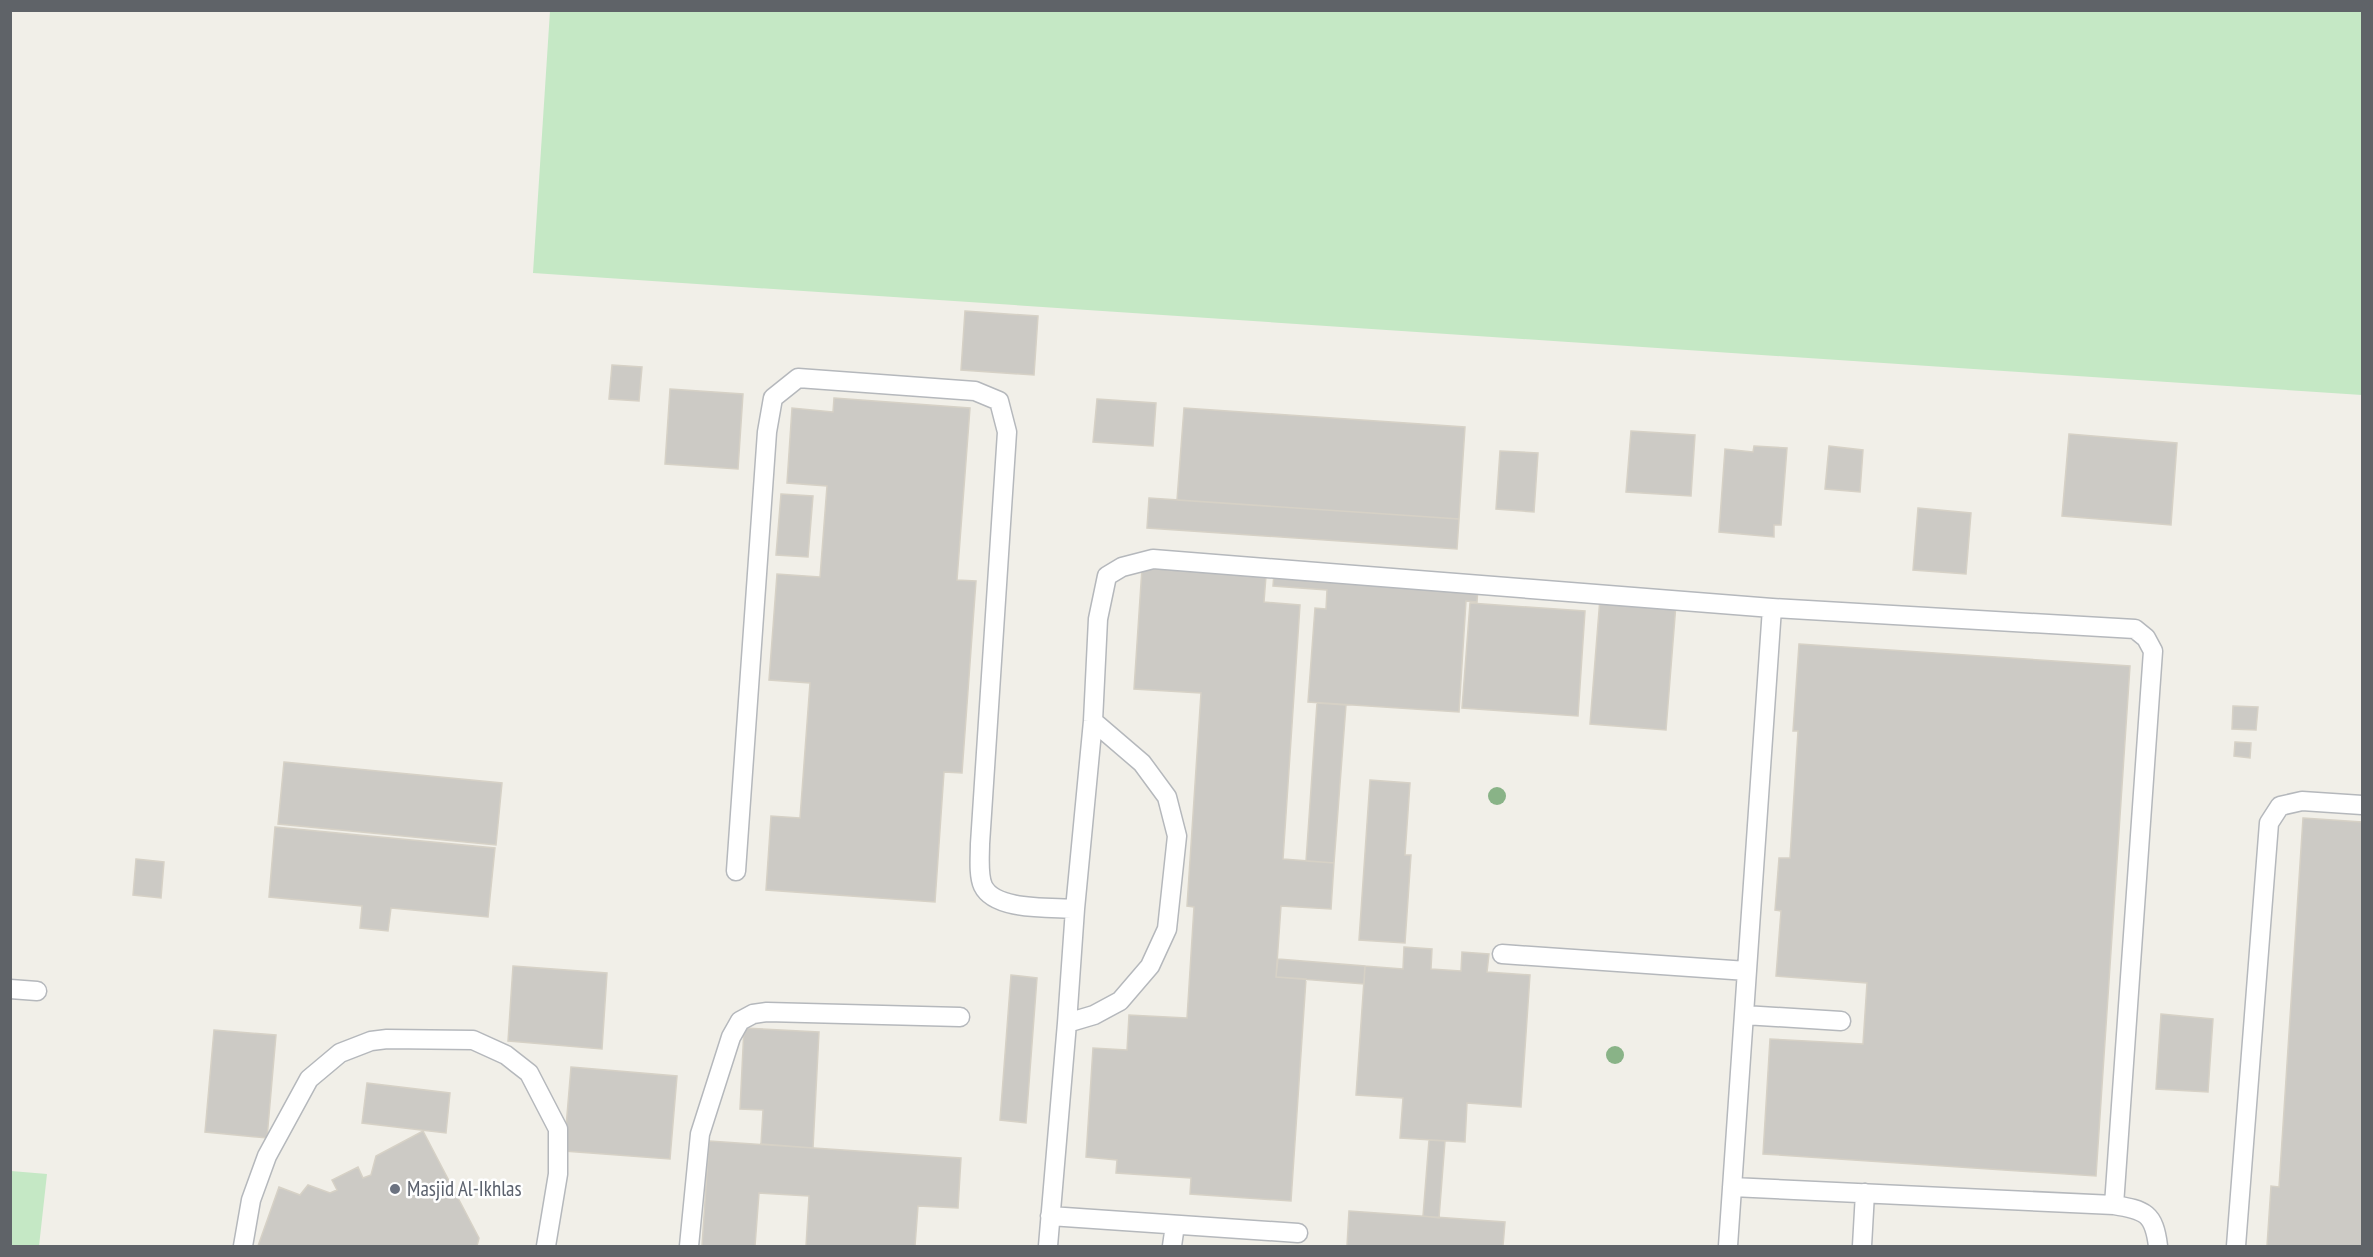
<svg xmlns="http://www.w3.org/2000/svg" width="2373" height="1257" font-family="'PT Sans Narrow',sans-serif">
<rect width="100%" height="100%" fill="#f1efe8"/>
<path fill="#c5e8c5" d="M550,11H2362V395L533,273Z
M11,1171L47,1174L39,1246H11Z"/>
<path fill="#cccac5" stroke="#d6d1c6" stroke-width="1.5" d="M965,311L1038,316L1034,375L961,370Z
M612,365L642,367L639,401L609,399Z
M670,389L743,394L738,469L665,464Z
M834,398L970,408L957,580L976,581L962,773L944,772L935,902L766,890L771,816L800,818L810,683L769,680L777,574L820,577L827,486L787,483L792,408L833,412Z
M1097,399L1156,403L1153,446L1093,442Z
M1184,408L1465,427L1459,519L1177,500Z
M1631,431L1695,435L1691,496L1626,492Z
M2069,434L2177,443L2171,525L2062,516Z
M1754,446L1787,448L1781,525H1774V537L1719,532L1725,449L1753,452Z
M1829,446L1863,450L1860,492L1825,489Z
M1500,451L1538,453L1534,512L1496,509Z
M781,494L813,496L808,557L776,555Z
M1149,498L1459,519L1457,549L1147,528Z
M1918,508L1971,513L1966,574L1913,570Z
M1142,568L1266,576L1264,602L1300,605L1283,859L1334,863L1331,909L1281,906L1276,977L1306,979L1291,1201L1190,1194L1191,1178L1116,1173L1117,1160L1086,1157L1093,1048L1127,1050L1129,1015L1187,1018L1194,907L1187,906L1201,693L1134,689Z
M1274,573L1478,587L1477,602L1466,601L1459,712L1308,702L1315,608L1326,609L1327,590L1273,586Z
M1600,598L1676,604L1666,730L1590,724Z
M1470,603L1585,611L1578,716L1462,708Z
M1799,644L2130,666L2096,1176L1763,1154L1770,1039L1863,1044L1867,983L1776,976L1781,911L1775,910L1779,858H1790L1798,731H1793Z
M1317,703L1346,705L1334,863L1306,861Z
M2233,706L2258,707L2256,730L2232,729Z
M2235,742L2251,743L2250,758L2234,756Z
M284,762L502,783L496,845L278,824Z
M1370,780L1410,783L1405,855H1411L1405,943L1359,940Z
M2303,818L2362,822V1246H2267L2271,1186L2279,1187Z
M275,827L495,848L488,917L391,908L388,931L360,928L362,906L269,897Z
M136,859L164,862L161,898L133,895Z
M1404,947L1432,949L1431,969L1461,971L1462,952L1489,954L1487,972L1530,975L1521,1107L1467,1103L1465,1142L1400,1138L1403,1098L1356,1095L1365,966L1403,969Z
M1278,959L1365,966L1364,984L1276,977Z
M513,966L607,973L602,1049L508,1041Z
M1011,975L1037,978L1026,1123L1000,1120Z
M2161,1014L2213,1019L2208,1092L2156,1089Z
M744,1028L819,1032L813,1148L761,1144L763,1110L740,1109Z
M214,1030L276,1035L267,1138L205,1132Z
M571,1067L677,1076L670,1159L564,1151Z
M367,1083L450,1093L446,1133L362,1123Z
M423,1131L479,1238L477,1246H258L279,1187L300,1195L308,1185L330,1193L337,1190L332,1180L358,1167L363,1178L371,1175L376,1156Z
M1429,1140L1445,1141L1439,1218L1423,1216Z
M709,1141L961,1158L958,1208L918,1206L915,1246H806L809,1196L759,1193L755,1246H702Z
M1349,1211L1505,1222L1503,1246H1347Z"/>
<g fill="none" stroke-linecap="round" stroke-linejoin="round">
<defs>
<path id="lane" d="M736,871L767,432L773,398L798,378L975,391L999,401L1007,432L980,844C980,856 978,875 983,886C995,911 1050,907 1075,909
M1502,954L1747,971
M10,989L37,991
M1744,1015L1841,1021
M1067,1023L1094,1015L1120,1001L1150,966L1167,929L1177,836L1167,797L1142,763L1093,721
M1732,1187L2114,1205C2145,1210 2154,1213 2158,1246
M1050,1216L1298,1233
M243,1246L251,1200L267,1156L309,1079L340,1053L371,1041L387,1039L473,1040L506,1055L529,1073L558,1129V1174L546,1246
M689,1246L700,1134L731,1037L740,1021L753,1014L767,1012L960,1017
M1048,1246L1067,1023L1075,909L1093,721L1098,619L1107,576L1122,567L1153,559L1772,608L2135,629L2146,638L2153,651L2114,1205
M1172,1246L1175,1225
M1728,1246L1772,608
M1862,1246L1865,1193
M2236,1246L2269,823L2280,806L2302,801L2362,805"/>
</defs>
<use href="#lane" stroke="#b5b8bc" stroke-width="21"/>
<use href="#lane" stroke="#fff" stroke-width="18"/>
</g>
<g fill="#89b387">
<circle cx="1497" cy="796" r="9"/>
<circle cx="1615" cy="1055" r="9"/>
</g>
<circle fill="#6b7280" stroke="#fff" stroke-width="2" cx="395" cy="1189" r="6"/>
<g text-anchor="middle" stroke-width="5" stroke-linejoin="round" paint-order="stroke">
<g font-size="21" fill="#5b616d" stroke="#fff" text-anchor="start">
<text x="407" y="1196">Masjid Al-Ikhlas</text>
</g>
</g>
<rect width="2373" height="1257" fill="none" stroke="#5f6368" stroke-width="24"/>
</svg>
